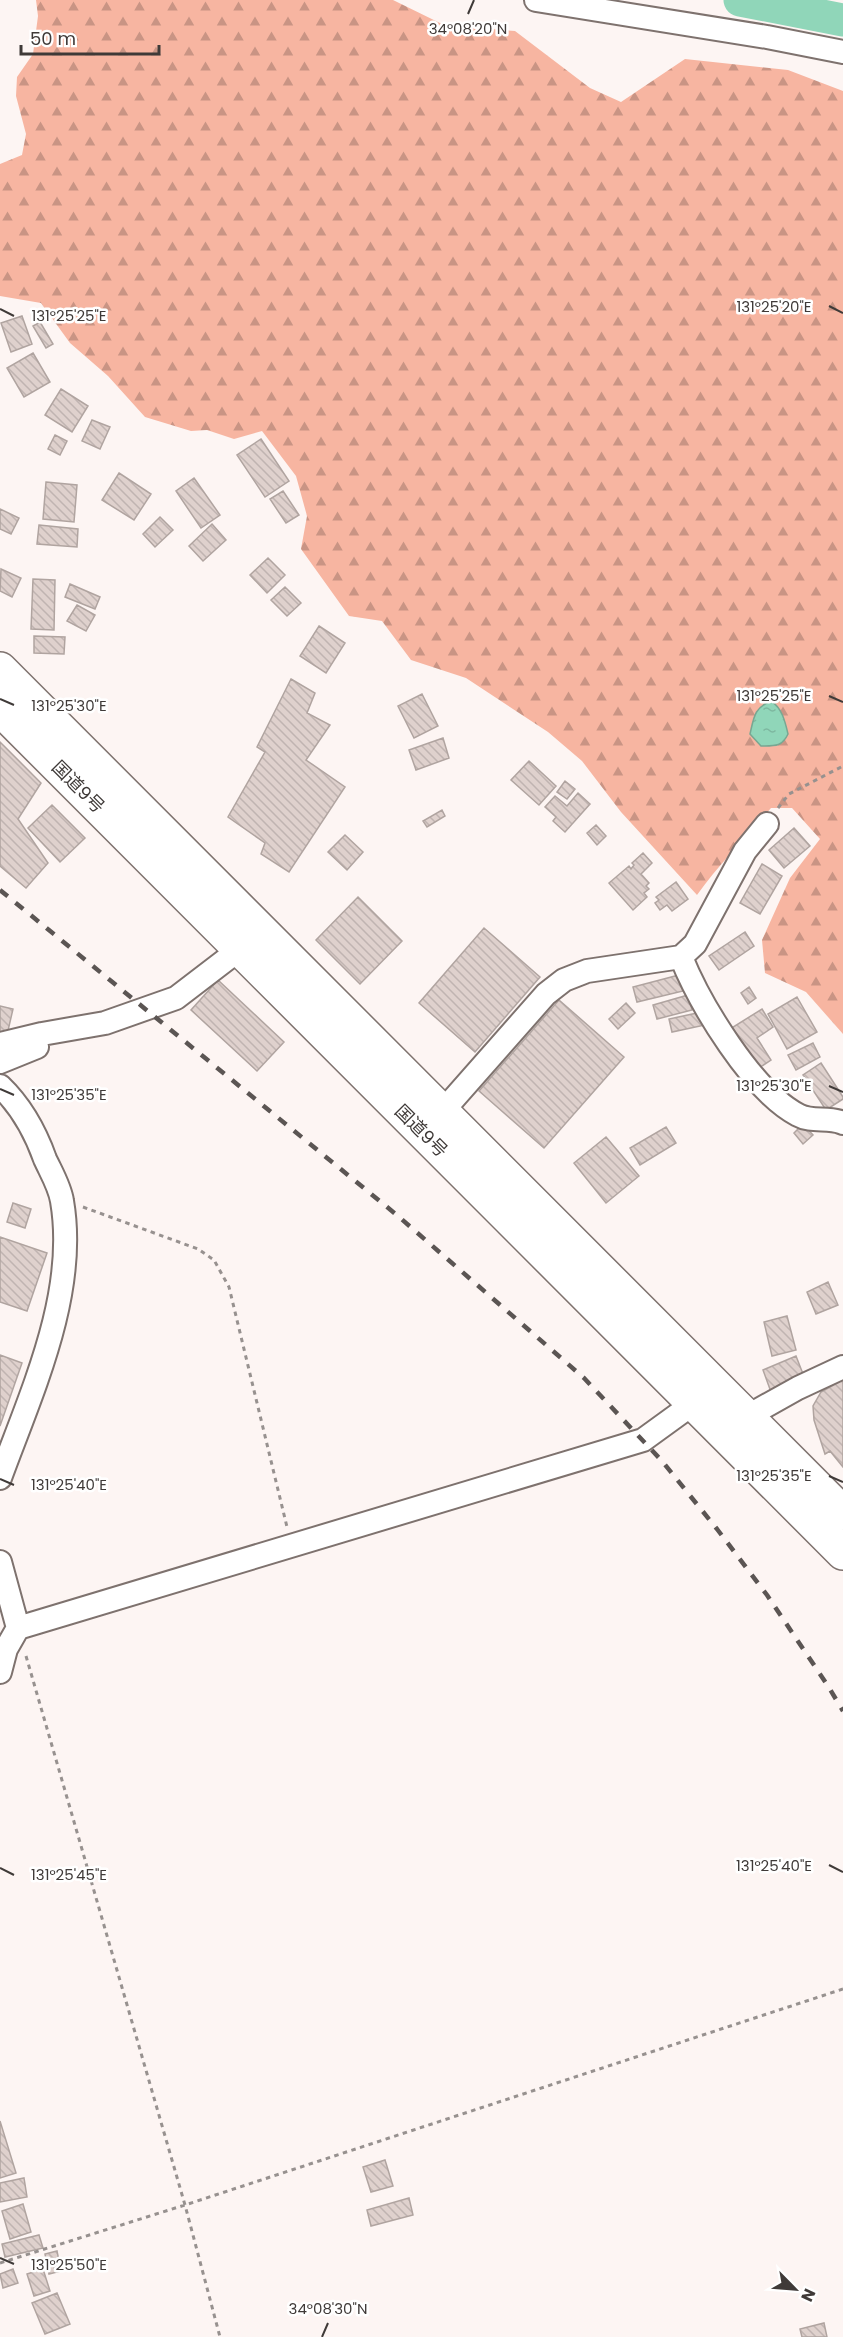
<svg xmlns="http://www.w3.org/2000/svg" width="843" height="2337" font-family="Poppins,'Noto Sans JP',sans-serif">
<defs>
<pattern id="forest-firs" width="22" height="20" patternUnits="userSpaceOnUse" patternTransform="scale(1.5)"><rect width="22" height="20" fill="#f7b5a1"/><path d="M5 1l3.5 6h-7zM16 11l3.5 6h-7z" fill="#c99484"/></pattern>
<pattern id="water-ripples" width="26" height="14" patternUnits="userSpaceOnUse" patternTransform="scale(1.5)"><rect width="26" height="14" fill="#90d6b9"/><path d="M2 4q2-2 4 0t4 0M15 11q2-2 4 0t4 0" fill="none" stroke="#7db8a0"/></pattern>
<pattern id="building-back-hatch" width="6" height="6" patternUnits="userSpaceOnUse" patternTransform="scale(1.5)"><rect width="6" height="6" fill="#dfd1cd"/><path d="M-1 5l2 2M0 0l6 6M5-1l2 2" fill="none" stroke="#c0b4b1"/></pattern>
</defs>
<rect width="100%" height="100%" fill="#fdf5f3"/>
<path fill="url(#forest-firs)" d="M36,0H393L444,25L515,31L590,88L621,102L685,59L788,70L843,91V1034L806,992L765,973L762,940L790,878L820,839L792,808H771C746,838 719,864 697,895L621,812L582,761L548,732L466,678L411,660L382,621L349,616L301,549L307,516L296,476L262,431L234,439L207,430L191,431L145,417L108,376L70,343L41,303L0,296V164L22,155L26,134L16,96L17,77L33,54L38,16Z"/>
<path fill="url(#water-ripples)" stroke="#78a792" stroke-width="1.5" d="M771,701C782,708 785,721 788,734C782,747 775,746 761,746L750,734C754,717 754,708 771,701Z"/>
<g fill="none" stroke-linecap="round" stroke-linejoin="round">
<path stroke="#90d6b9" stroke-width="33" d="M740,0L843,20"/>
</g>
<path fill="url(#building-back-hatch)" stroke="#b0a4a0" stroke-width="1.5" d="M22,316L32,344L11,352L1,323Z
M40,322L53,344L46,348L33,326Z
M33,353L50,382L24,397L7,368Z
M61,389L88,406L72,432L45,415Z
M92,420L110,427L100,449L82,441Z
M55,435L67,441L60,455L48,449Z
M261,439L289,481L265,497L237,455Z
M119,473L151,494L134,520L102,500Z
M194,478L220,515L201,528L176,491Z
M46,482L77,485L74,522L43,519Z
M283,491L299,515L286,523L270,499Z
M0,509L19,518L11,534L0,529Z
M160,517L173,530L155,547L143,534Z
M212,524L226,540L203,561L189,546Z
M39,525L78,529L77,547L37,544Z
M268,558L285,575L267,593L250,575Z
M1,569L21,578L12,597L0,591Z
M33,579L55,580L54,630L31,629Z
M70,584L100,597L95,609L65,597Z
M285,587L301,603L287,616L271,600Z
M77,605L95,615L86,631L67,621Z
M319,626L345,643L326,673L300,656Z
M34,636L65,637L64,654L34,653Z
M291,679L315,693L307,713L330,725L306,760L345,787L289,872L261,854L265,843L228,817L265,752L257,747Z
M422,694L438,726L414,738L398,706Z
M443,738L449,758L416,770L409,750Z
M0,742L41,783L18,819L48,863L26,888L0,866Z
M529,761L556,786L539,805L511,780Z
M565,781L575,789L567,799L557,792Z
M578,793L590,804L565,832L553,821L556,817L545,807L555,796L567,806Z
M52,805L85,838L60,862L28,828Z
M442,810L445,816L427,827L423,821Z
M596,825L606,836L597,845L587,833Z
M794,828L810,846L784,868L769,850Z
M345,835L363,852L347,870L328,852Z
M643,853L652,863L641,874L649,883L646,886L649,889L644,893L647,897L633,910L609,883L629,866L631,869L634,865L632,863Z
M762,864L782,876L760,914L740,903Z
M676,882L688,899L672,911L667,905L660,910L655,903L659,900L656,897Z
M358,897L402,941L360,984L316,940Z
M484,928L540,977L475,1052L419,1003Z
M745,932L754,946L719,970L709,956Z
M679,975L683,991L637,1002L633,987Z
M218,980L284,1042L257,1071L191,1010Z
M749,987L756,998L748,1004L741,993Z
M688,995L692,1010L657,1019L653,1005Z
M797,997L817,1032L787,1049L768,1014Z
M559,1000L624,1057L544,1148L479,1091Z
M626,1003L635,1013L618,1029L609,1019Z
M0,1006L13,1009L7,1035L0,1034Z
M762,1009L773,1027L757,1038L771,1060L759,1068L744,1045L741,1047L730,1029Z
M702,1012L705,1025L672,1032L669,1019Z
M813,1043L820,1057L796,1070L788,1055Z
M821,1063L843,1097V1099L826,1110L803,1075Z
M803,1124L813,1135L803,1144L794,1133Z
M666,1127L676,1143L640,1165L630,1148Z
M606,1137L639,1176L606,1203L574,1163Z
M13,1203L31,1209L25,1228L7,1222Z
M0,1237L47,1253L27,1311L0,1302Z
M828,1282L838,1305L816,1314L807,1292Z
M787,1316L796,1350L772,1356L764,1322Z
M0,1355L22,1363L0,1426Z
M796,1356L805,1379L771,1392L763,1370Z
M843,1380V1467L830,1451L825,1454L814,1420L813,1406L821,1392Z
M0,2121L16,2173L0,2178Z
M385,2160L393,2186L371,2192L363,2167Z
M24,2178L27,2197L0,2202V2183Z
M409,2198L413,2215L371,2226L367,2210Z
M23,2204L31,2232L10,2239L2,2211Z
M39,2235L43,2248L5,2257L2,2244Z
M57,2251L61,2271L49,2274L45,2254Z
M13,2269L18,2283L3,2288L0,2274Z
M43,2269L50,2291L34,2296L27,2274Z
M57,2293L70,2324L45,2334L32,2303Z
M824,2323L827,2337H802L800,2329Z"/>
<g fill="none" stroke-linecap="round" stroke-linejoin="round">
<defs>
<path id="minor" d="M536,0L767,37L843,52
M681,957C700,1004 752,1091 798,1115C812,1123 829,1116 843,1123
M0,1044L42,1034L105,1023L176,998L240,949
M0,1062L37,1047
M0,1086C22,1107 35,1131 45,1159C51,1172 60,1187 62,1201C78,1294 31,1393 0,1478
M442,1112L546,994L564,980L587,971L681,957L695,944L745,851L767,824
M746,1417L798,1388L843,1367
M0,1562L18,1628
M0,1672L6,1649L18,1628L643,1440L694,1403"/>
<path id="highway" d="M0,669L843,1513
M0,709L843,1553"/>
</defs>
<use href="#minor" stroke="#7e726e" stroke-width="26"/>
<use href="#highway" stroke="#7e726e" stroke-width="36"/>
<path stroke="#97918f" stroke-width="3" stroke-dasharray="4.5 4.5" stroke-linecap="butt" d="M778,808L789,794L843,766
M83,1207L198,1249L214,1260L229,1287L287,1527
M26,1656L185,2205L220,2337
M0,2263L185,2205L843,1989"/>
<use href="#minor" stroke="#fff" stroke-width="22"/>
<use href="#highway" stroke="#fff" stroke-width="33"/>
<path stroke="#5b5553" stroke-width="4.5" stroke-dasharray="10 10" stroke-linecap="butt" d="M0,890L398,1216L584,1378L662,1461L717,1529L767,1595L828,1686L843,1711"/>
</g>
<path fill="none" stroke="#3f3a38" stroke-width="2" d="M468,14L474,0M829,306L843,313M0,309L14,316M829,696L843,702M0,699L14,705M829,1086L843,1092M0,1089L14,1095M829,1476L843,1482M0,1479L14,1485M829,1865L843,1872M0,1868L14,1875M0,2258L14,2264M322,2337L328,2323"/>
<g text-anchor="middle" stroke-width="5" stroke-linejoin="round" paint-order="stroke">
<g font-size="18" fill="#3f3a38" stroke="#fff">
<text transform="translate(78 787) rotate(45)" y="6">国道9号</text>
<text transform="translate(421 1131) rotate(45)" y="6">国道9号</text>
</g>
</g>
<g font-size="15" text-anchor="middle" fill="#3f3a38" stroke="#fff" stroke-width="5" stroke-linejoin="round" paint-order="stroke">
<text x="468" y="34">34°08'20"N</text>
<text x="774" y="312">131°25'20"E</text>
<text x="69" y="321">131°25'25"E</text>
<text x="774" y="701">131°25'25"E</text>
<text x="69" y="711">131°25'30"E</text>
<text x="774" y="1091">131°25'30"E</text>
<text x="69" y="1100">131°25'35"E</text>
<text x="774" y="1481">131°25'35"E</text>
<text x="69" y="1490">131°25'40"E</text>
<text x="774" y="1871">131°25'40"E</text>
<text x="69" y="1880">131°25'45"E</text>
<text x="69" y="2270">131°25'50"E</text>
<text x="328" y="2314">34°08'30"N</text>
</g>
<g transform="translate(795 2289) rotate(115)" stroke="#ffffff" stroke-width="4.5" paint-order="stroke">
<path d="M0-4.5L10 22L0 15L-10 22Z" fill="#3f3a38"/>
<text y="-9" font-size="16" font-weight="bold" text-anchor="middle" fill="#3f3a38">N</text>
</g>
<path d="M21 45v9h138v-9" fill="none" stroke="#3f3a38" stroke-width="3"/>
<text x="30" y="45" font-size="18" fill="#3f3a38" stroke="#ffffff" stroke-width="4.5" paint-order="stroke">50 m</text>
</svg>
